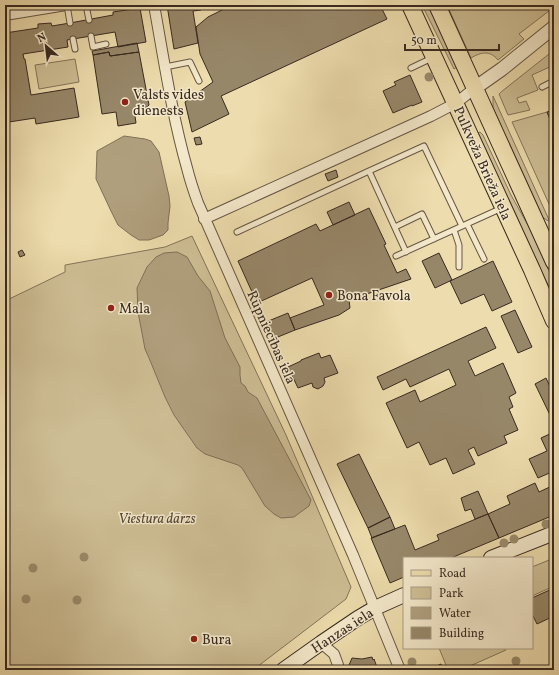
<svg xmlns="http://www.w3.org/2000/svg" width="559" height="675" font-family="Vollkorn,serif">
<rect width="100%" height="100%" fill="#eddcad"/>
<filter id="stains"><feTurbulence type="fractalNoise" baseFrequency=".005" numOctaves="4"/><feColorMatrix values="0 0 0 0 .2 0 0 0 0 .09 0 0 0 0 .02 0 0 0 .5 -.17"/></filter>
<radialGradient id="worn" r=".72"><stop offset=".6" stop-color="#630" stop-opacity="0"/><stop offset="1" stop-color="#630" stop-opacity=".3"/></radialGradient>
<path fill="#cebe95" stroke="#84745a" d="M422,5H429L457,67L454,69Z
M447,5H554V7L519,34L524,39L498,60C490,50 481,52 471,58Z
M554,50V65L532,75L538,90L517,98L519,103L526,101L530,110L508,115L499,94L501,92Z
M75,59L79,82L39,89L35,65Z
M493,96L550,222L545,219L542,216L493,108Z
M547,112L554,129V215L512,122Z
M480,132L483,135L511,195L529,227L554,282V298L479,135L478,133Z
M192,236L286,435L351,587L346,599L253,670H5V301L65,272V265L165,247Z
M554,558V586L532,596V567Z
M439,648H505L506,650L461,670H448Z"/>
<path fill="#b09f7d" stroke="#807058" d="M124,136L145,139L151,141L159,152L169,196L170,206L168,223V230L163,235L149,240H139L131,235L118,225L111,211L96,179L97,151Z
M177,252L187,257L198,276L210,291L225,338L240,367V375L241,383L245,386L248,392L257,398L311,500L309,506L294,517L281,518L274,514L265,506L242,468L238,465L205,454L197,448L174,415L165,397L149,358L145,349L138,312L137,288L147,267L156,257L164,253Z"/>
<path fill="#978769" stroke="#392a20" d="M167,5H201V10L193,11L198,43L174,49Z
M232,5H380L387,19L221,96L229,114L192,132L185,102L213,82L200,54L196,27L208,17Z
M140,8L146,42L118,47L115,32L67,40L68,47L23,54L24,59H25L31,95L74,88L79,117L36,124L35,118L9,122L5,97V63H6L5,57V33L38,28V24L51,23L52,26L70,23L113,15V12Z
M137,43L139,52L110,56L109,52L93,55L92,51Z
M109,52L110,56L139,52L149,105L147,107L134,109L136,123L118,126L116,112L102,114L93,55Z
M410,75L422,102L412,106V105L393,113L383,91L396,85L394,82Z
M554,109V129L547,112Z
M200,137L202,144L196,145L194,138Z
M336,170L338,177L328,181L325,174Z
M349,202L355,215L333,225L327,212Z
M369,208L386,244L384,245L397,273L406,269L411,279L349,300L350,308L339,315L295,330L290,318L324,305L312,278L257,303L238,261L316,224L320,231Z
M22,250L25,255L20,257L18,252Z
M439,253L452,280L435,288L422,261Z
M493,261L512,302L492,311L484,294L461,304L450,281Z
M515,310L532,347L518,353L501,316Z
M288,313L295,330L273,339L266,322Z
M486,327L496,348L468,361L475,376L503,363L516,393L509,397L513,407L509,409L518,430L504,436L507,443L478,456L474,447L468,450L475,464L453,474L446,458L430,465L419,442L407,448L386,403L415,390L420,402L456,385L449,369L410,387L406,379L383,390L377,377Z
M319,353L321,358L330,355L338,373L324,378L325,382L323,386L318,389L313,387L312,383L298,388L288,367L301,361V360Z
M546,378L554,395V413L550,415L535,384Z
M554,432V471L538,478L529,459L547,451L541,438Z
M359,454L390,517L368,528L337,464Z
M535,483L539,492L554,485V515L499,538L488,514L510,504L507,496Z
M478,491L488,514L475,519L471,509L465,511L461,498Z
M488,514L499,538L451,558H404V577L390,583L371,538L405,525L415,550L439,540L437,535Z
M390,517L395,529L372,538L368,528Z
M554,588V616L537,624L532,614V598Z
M372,657L373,660L374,659L378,670H347L352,658L362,659Z
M441,664L444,670H435L434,667Z"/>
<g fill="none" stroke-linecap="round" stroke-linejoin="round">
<defs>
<path id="service" d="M67,5L70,23
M86,5L89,20
M91,36L93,47L106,44
M73,39L75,49
M165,67L190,62L199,81
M411,68L432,58
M542,87L554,81
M467,224L484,259
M395,227L422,214L434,239
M454,230L459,245V267
M237,232L369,171
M545,238L554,234
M406,252L369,171L424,146L462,226
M396,256L502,208"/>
<path id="minor" d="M154,5C164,60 172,115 187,168C190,180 194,192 198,203L353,555L400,670
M5,15L66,5
M204,219L431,116L456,103L475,88
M321,643L334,654L338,665L337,670"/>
<path id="tertiary" d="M475,88L502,69L554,27"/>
<path id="secondary" d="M491,558L554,533
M283,670L321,643L358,618L375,608L404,595"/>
<path id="primary" d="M410,5L532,270L554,321
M437,5L554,262"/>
</defs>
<use href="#service" stroke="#665643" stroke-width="7"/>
<use href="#minor" stroke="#665643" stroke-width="12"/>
<use href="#tertiary" stroke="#665643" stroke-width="15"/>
<use href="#secondary" stroke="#392a20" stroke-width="16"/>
<use href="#primary" stroke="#392a20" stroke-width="18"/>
<use href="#service" stroke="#f3e8ca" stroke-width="5"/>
<use href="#minor" stroke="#f3e8ca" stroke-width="10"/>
<use href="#tertiary" stroke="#f3e8ca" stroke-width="13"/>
<use href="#secondary" stroke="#f3e8ca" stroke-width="14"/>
<use href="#primary" stroke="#eddcad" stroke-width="16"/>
</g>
<g fill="#9a8b6c">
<circle cx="429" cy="77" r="4.5"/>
<circle cx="546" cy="524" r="4.5"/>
<circle cx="514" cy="539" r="4.5"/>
<circle cx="504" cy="543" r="4.5"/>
<circle cx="84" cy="557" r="4.5"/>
<circle cx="33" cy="568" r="4.5"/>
<circle cx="26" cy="599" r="4.5"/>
<circle cx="77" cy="600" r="4.5"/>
<circle cx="516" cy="661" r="4.5"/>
<circle cx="412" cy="662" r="4.5"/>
</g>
<g fill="#8f2418" stroke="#f3e8ca" stroke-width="1.5">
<circle cx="125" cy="102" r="4"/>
<circle cx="329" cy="295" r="4"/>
<circle cx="111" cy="308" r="4"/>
<circle cx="194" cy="639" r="4"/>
</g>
<g text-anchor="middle" stroke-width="3" stroke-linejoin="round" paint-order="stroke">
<g font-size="14" fill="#392a20" stroke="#f3e8ca" text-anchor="start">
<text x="133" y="99">Valsts vides<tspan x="133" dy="16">dienests</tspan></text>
<text x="337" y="300">Bona Favola</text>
<text x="119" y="313">Mala</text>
<text x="202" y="644">Bura</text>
</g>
<g font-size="14" fill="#392a20" stroke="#f3e8ca">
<text transform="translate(483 163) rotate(66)" y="5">Pulkveža Brieža iela</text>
<text transform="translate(272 337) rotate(66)" y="5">Rūpniecības iela</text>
<text transform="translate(342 630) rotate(-33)" y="5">Hanzas iela</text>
</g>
<g font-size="14" font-style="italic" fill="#574837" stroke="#f3e8ca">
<text x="157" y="523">Viestura dārzs</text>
</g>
</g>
<rect width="559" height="675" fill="none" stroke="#eddcad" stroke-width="20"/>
<rect x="6" y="6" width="547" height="663" fill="none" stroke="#392a20" stroke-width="2"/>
<rect x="10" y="10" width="539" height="655" fill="none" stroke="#392a20"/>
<rect x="403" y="557" width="130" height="92" fill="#f3e8ca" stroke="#a99c86"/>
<rect x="411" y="570" width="20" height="6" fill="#eddcad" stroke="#a99c86"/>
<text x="439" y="577" font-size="12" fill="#392a20">Road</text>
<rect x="411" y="587" width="20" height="12" fill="#cebe95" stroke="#a99c86"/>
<text x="439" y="597" font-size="12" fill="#392a20">Park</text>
<rect x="411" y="607" width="20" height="12" fill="#b09f7d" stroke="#a99c86"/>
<text x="439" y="617" font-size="12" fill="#392a20">Water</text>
<rect x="411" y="627" width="20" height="12" fill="#978769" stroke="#a99c86"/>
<text x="439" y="637" font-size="12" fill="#392a20">Building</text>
<g transform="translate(46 46) rotate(332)" stroke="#f3e8ca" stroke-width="3" paint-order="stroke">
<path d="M0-3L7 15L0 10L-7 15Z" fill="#392a20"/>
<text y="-6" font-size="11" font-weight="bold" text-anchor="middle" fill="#392a20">N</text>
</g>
<path d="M405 44v6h94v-6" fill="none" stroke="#392a20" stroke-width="2"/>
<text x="411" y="44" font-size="12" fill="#392a20" stroke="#f3e8ca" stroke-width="3" paint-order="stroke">50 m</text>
<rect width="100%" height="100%" filter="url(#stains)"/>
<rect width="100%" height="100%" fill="url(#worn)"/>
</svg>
